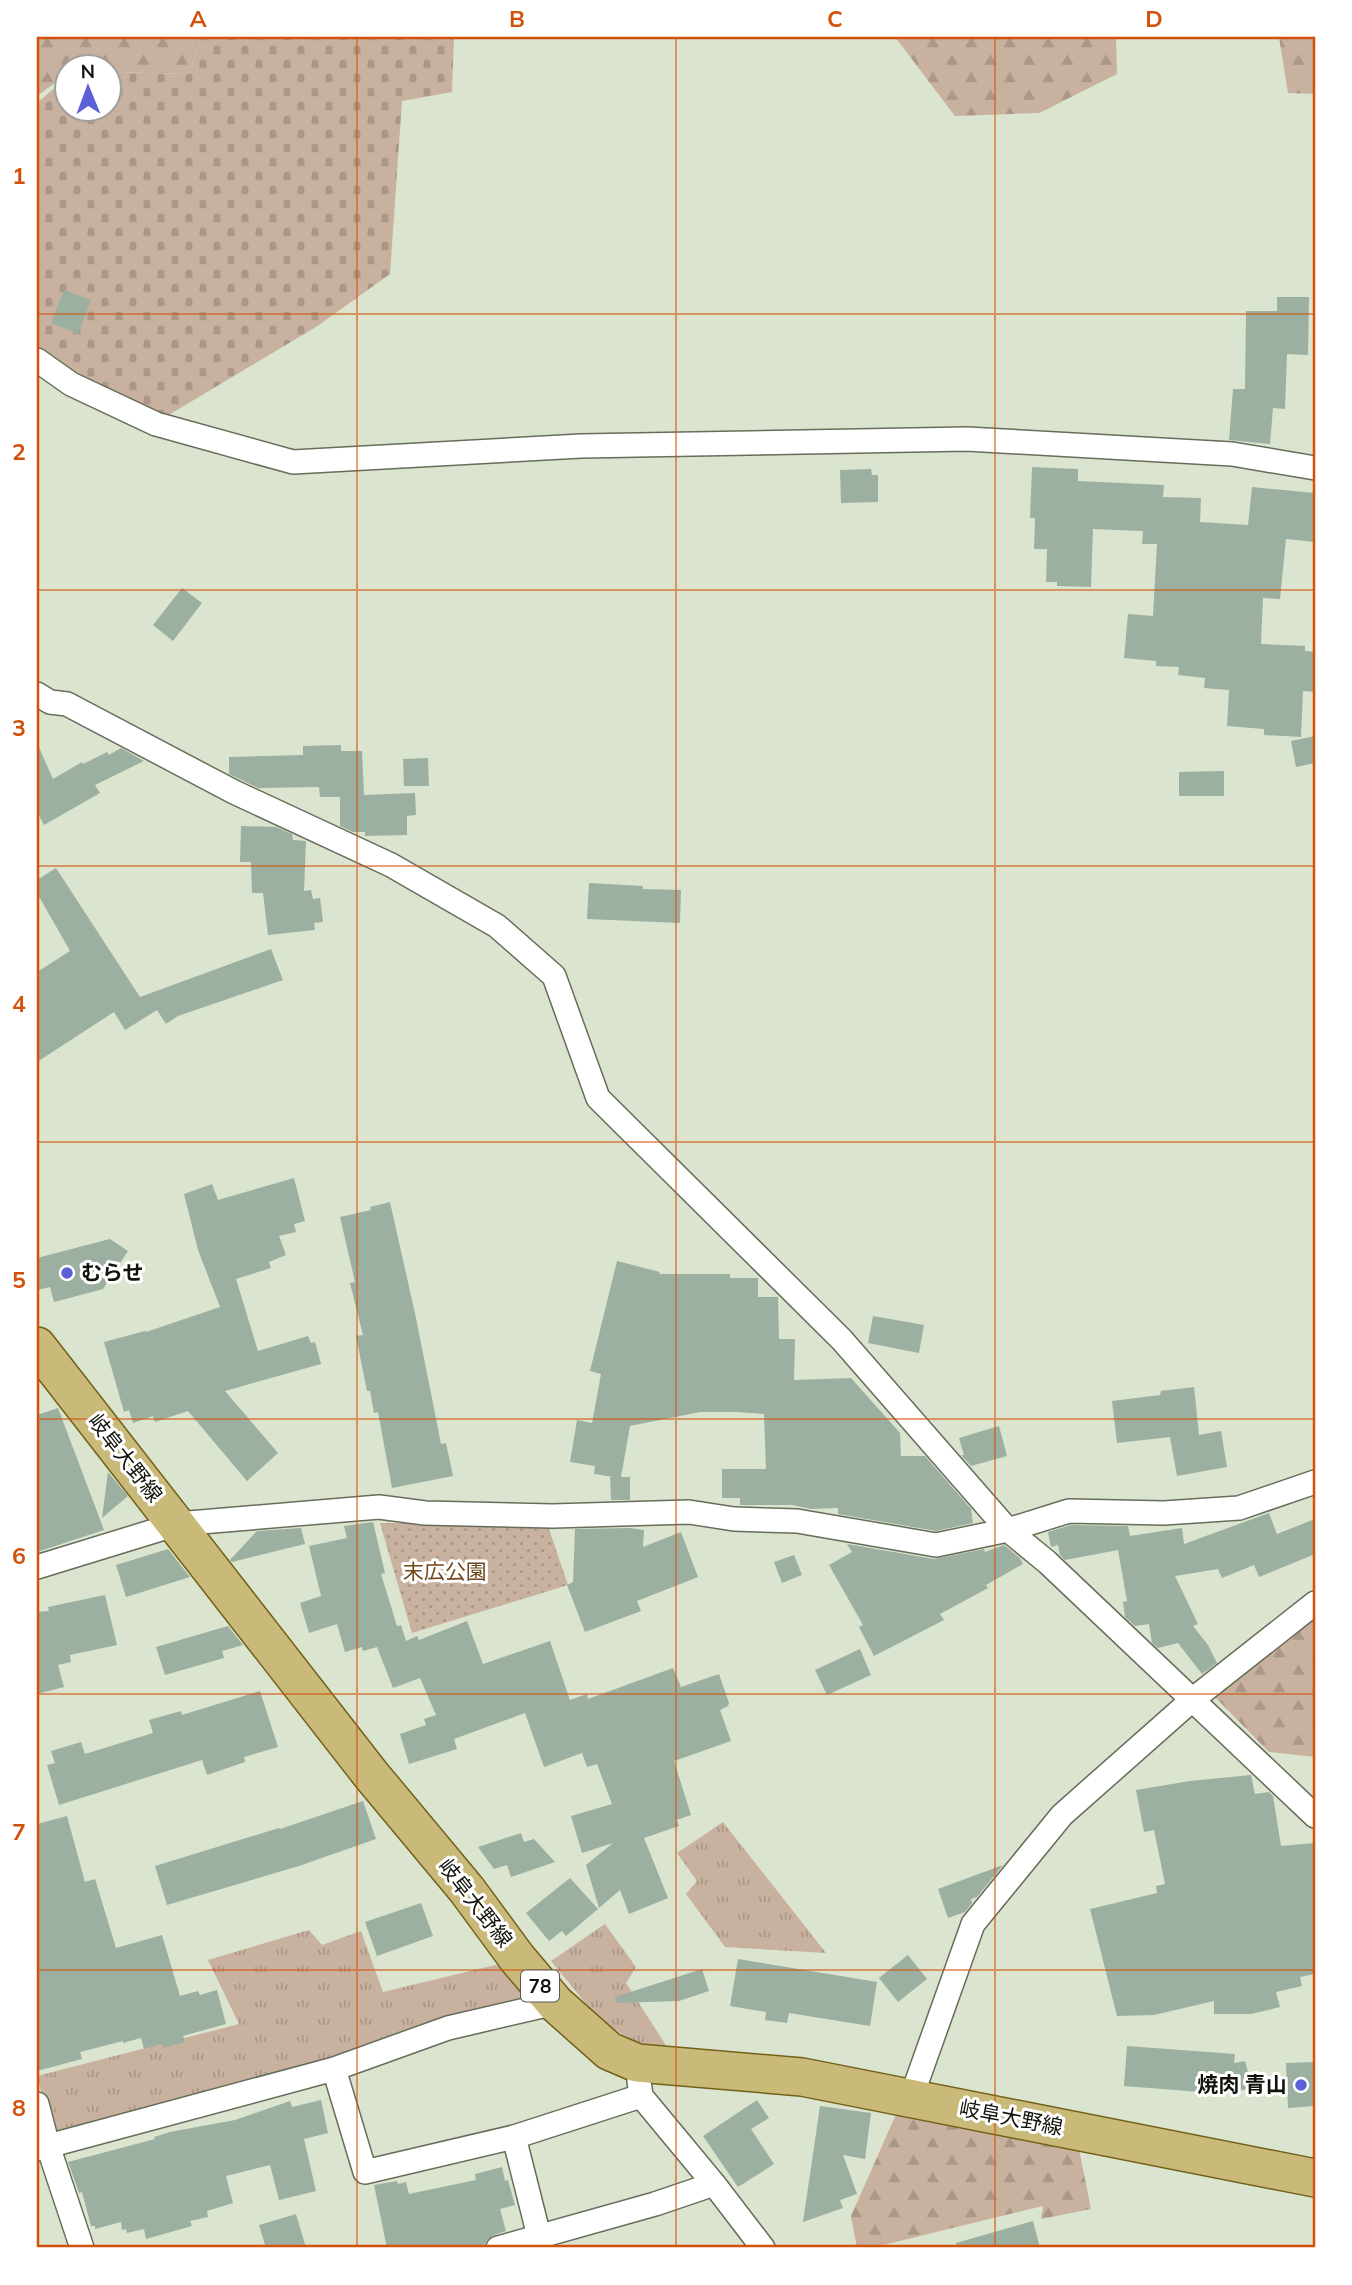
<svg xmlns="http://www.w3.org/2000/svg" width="1352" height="2285" font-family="Mulish,'Noto Sans JP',sans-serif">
<defs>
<pattern id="grass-tufts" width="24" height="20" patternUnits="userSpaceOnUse" patternTransform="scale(1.75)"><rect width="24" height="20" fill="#c8b19e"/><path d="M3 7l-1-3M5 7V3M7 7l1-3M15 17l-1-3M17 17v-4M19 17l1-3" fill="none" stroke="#ab9787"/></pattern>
<pattern id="forest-firs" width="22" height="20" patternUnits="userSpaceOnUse" patternTransform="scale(1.75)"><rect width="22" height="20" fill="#c8b19e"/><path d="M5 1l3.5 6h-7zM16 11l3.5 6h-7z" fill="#ab9787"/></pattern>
<pattern id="cemetery-stones" width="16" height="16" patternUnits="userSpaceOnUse" patternTransform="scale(1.75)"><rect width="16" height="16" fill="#c8b19e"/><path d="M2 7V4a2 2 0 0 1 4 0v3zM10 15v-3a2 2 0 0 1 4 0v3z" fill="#ab9787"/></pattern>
<pattern id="park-dots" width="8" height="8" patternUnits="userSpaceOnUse" patternTransform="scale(1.75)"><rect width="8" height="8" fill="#c8b19e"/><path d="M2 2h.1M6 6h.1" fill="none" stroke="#ab9787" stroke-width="1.8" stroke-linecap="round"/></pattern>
</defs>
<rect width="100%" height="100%" fill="#dbe4ce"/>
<path fill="url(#grass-tufts)" d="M723,1822L826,1953L725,1947L686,1894L697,1881L677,1853Z
M605,1924L636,1967L626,1983L667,2047L643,2046L601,2022L551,1961Z
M309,1930L322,1945L361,1931L383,1992L512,1961L529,1990L525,2002L53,2137L37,2076L239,2024L208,1960Z"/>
<path fill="url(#forest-firs)" d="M37,37H199L190,74L115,72L95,54L78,66H66V75L37,96Z
M895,37H1116L1117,74L1039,113L955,116Z
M1279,37H1315V94L1288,93Z
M1315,1608V1757L1269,1752L1208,1690Z
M897,2112L1078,2144L1091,2209L1041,2219L1043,2206L871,2248H857L851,2216Z"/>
<path fill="url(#cemetery-stones)" d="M199,37H454L452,92L402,101L390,274L316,327L167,416L112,396L37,350V103L66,78V108H108V66H80L95,54L115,72L190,74Z"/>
<path fill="url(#park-dots)" d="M380,1523H547L568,1585L412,1633Z"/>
<path fill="#9bb0a1" d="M64,290L91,300L78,334L51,323Z
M1277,297H1309L1308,355L1287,354L1285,409L1273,408L1270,444L1229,440L1233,389H1245L1246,311H1277Z
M1032,467L1078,469V481L1164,485L1163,497L1201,498L1200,522L1248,525L1252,487L1315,493V542L1286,539L1280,599L1263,598L1261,644L1305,646V651L1315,652V692L1303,691L1301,737L1264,735V729L1227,726L1229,690L1204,688L1205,678L1178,675L1179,667L1156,666V661L1124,658L1128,614L1153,616L1157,544H1142L1143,531L1093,529L1091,587L1057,586V582H1046L1047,549H1034L1035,518H1030Z
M871,469L872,475H878V502L841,503L840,470Z
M182,588L202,603L173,641L153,625Z
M1315,736V763L1296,767L1291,741Z
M37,743L53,779L82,762L83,764L107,752L109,755L121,748L144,761L95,785L100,793L44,825L37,812Z
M341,745V751H362L364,795L415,793L416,815L407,816V835L365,836V832H353L340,826V797H320L319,787L258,788L229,774V757L303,755V746Z
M428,758L429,786H404L403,759Z
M1224,771V796H1179V772Z
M241,826L276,827L292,834L293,840L306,841L304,891L311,890L313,899L320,898L323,922L314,923L315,930L268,935L263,893H252L251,862H240Z
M56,868L140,997L271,949L283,980L178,1016L166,1024L157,1010L125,1030L114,1012L37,1062V972L70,951L37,893V880Z
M589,883L643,886V889L681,890L680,923L587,919Z
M294,1178L305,1221L294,1224L296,1232L279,1236L286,1255L269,1262L271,1268L236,1279L258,1351L308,1336L311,1343L315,1342L321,1364L225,1391L278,1453L247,1481L188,1411L155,1422L153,1416L133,1423L129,1410L124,1412L104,1342L145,1331L146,1332L220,1307L198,1250L184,1194L212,1184L218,1200Z
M390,1202L416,1318L441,1444L446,1443L453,1476L392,1488L378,1412L374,1413L370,1391H367L356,1336L363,1335L350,1283L355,1282L340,1217L371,1210L370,1207Z
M110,1239L128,1251L103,1289L54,1302L50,1287L37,1290V1258Z
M617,1261L660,1272L659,1274H730V1278H758V1297H778L779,1339H795L794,1380L851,1378L900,1433L901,1456H925L971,1509L973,1523L936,1531L838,1514V1508L811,1509L792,1505H740V1498H722V1469H766L764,1414L736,1412H700L630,1426L621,1477H630V1500H611L610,1477H614L594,1474L595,1466L570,1462L577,1420L592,1423L601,1374L590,1371Z
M873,1316L924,1325L919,1353L868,1343Z
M1194,1387L1199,1435L1221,1431L1227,1467L1177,1476L1170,1437L1117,1443L1112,1401L1160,1395L1161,1391Z
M58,1408L104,1530L37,1552V1415Z
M999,1426L1007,1456L971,1466L961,1455H964L959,1438Z
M108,1472L128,1496L102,1518Z
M1269,1513L1277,1534L1315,1519V1554L1259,1577L1254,1565L1222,1578L1218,1569L1175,1576L1198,1624L1193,1626L1208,1645L1217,1663L1202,1674L1178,1643L1158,1648L1152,1643L1149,1624L1135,1626L1125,1617L1123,1602L1127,1601L1118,1550L1065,1560L1060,1555L1058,1545L1051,1547L1048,1532L1071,1525L1128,1526L1130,1536L1182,1528L1184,1544Z
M373,1522L385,1573L381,1574L397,1626L401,1625L406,1641L417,1636L419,1640L467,1621L483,1664L550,1641L570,1700L587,1694L588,1699L673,1668L681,1687L719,1674L729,1703L728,1706L720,1710L731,1741L674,1761L691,1815L677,1820L679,1826L644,1838L668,1898L629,1914L620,1890L599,1908L586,1865L613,1843L582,1853L571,1816L612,1804L597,1764L587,1767L582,1753L544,1767L525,1713L454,1739L457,1749L409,1764L400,1734L426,1725L424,1719L436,1715L420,1678L393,1688L377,1647L363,1651L362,1647L345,1652L337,1624L309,1633L300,1603L321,1596L309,1546L347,1538L344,1526Z
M301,1528L305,1544L232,1562L230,1560L257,1531Z
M630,1528L644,1530L643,1547L681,1532L698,1577L637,1601L641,1611L585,1632L567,1585L573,1582L575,1529Z
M847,1544L934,1559L984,1549L985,1552L1004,1545L1020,1558L1023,1564L986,1585L988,1588L940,1614L944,1620L874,1656L859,1627L863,1625L829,1565L852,1552Z
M168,1549L190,1577L126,1597L116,1565Z
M794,1555L802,1575L782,1583L774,1562Z
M105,1595L117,1645L70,1655L71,1662L58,1665L64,1687L37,1694V1612L49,1611L48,1607Z
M228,1626L243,1645L222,1651L224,1658L165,1675L156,1647Z
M860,1649L871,1675L827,1695L815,1670Z
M260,1691L278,1747L244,1757L245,1762L207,1775L202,1760L59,1805L47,1765L55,1763L51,1751L81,1742L85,1754L153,1733L149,1720L181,1711L182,1715Z
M1251,1775L1255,1794L1269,1792L1273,1796L1281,1846L1315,1843V1974L1300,1977L1302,1986L1276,1992L1280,2007L1251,2014H1214V2001L1154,2015L1117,2016L1090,1909L1157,1893L1156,1886L1165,1884L1154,1830L1144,1832L1136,1790L1190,1781Z
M363,1801L376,1839L299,1866L167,1905L155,1866L279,1828L280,1829Z
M67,1816L85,1882L95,1879L116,1948L162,1935L180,1996L198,1991L200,1995L217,1990L226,2024L183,2036L185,2042L163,2048L162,2044L144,2049L141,2038L123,2043V2041L80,2052L82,2059L37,2071V1824Z
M521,1833L524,1842L534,1839L555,1862L511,1877L507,1865L494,1869L478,1847Z
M1003,1865L977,1897L971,1899L972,1903L965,1912L948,1918L938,1889Z
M570,1878L598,1909L566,1936L562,1931L549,1941L526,1913Z
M421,1903L433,1936L377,1956L365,1922Z
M908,1955L927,1979L898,2002L879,1978Z
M738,1959L877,1982L870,2026L789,2013L787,2023L765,2020L766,2012L730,2006Z
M702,1969L709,1991L679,2001L616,2003L615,1997Z
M1127,2046L1235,2054L1234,2063L1245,2061L1252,2088L1225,2094L1124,2086Z
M1315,2062V2106L1288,2108L1286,2063Z
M321,2100L328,2133L304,2139L316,2191L279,2200L270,2165L226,2176L233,2203L207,2211L208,2217L190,2221L192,2226L146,2239L144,2229L127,2233L126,2229L122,2230L121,2222L95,2229V2226H91L82,2192L79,2193L68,2162L155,2139L154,2137L170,2132L235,2120L290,2101L292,2107Z
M757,2100L769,2118L751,2129L774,2164L738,2187L703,2136Z
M820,2106L871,2113L865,2159L843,2155L857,2194L840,2200L843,2208L803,2222Z
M502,2167L505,2181L508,2180L515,2205L500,2209L506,2231L494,2235L488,2239L484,2246L474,2248H387L374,2185L397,2181L398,2184L406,2182L409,2194L476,2180L475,2174Z
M296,2214L306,2248H266L259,2225Z
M1033,2221L1040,2248H956V2243Z"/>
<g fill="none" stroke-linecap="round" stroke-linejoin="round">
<defs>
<path id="minor" d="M37,360L71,384L156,424L293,462L581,446L967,439L1232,454L1315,468
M37,694L50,702L67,704L234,792L391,865L497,926L554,976L598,1098L842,1340L1008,1530L1047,1562L1315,1816
M37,1567L177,1524L379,1507L425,1513L553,1516L689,1512L734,1519L797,1521L936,1545L1008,1530L1069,1511L1164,1513L1239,1508L1315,1482
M334,2069L365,2172L514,2137L641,2096
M639,2081L641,2096L714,2184L763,2248
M911,2098L973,1924L1062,1815L1192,1700L1315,1603
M37,2104L48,2146L82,2248
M514,2137L542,2248
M37,2149L334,2069L448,2028L555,2003
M498,2248L655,2204L714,2184"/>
<path id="primary" d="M37,1346L372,1776L467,1890L517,1958L555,2003L609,2051L637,2063L802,2077L1315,2178"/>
</defs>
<use href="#minor" stroke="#666d5a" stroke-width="26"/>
<use href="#primary" stroke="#726118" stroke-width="40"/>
<use href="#minor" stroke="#fff" stroke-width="23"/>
<use href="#primary" stroke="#caba79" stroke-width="37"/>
</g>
<path fill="none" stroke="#d2520c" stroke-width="2" stroke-opacity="0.55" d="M357,37V2248M676,37V2248M995,37V2248M37,314H1315M37,590H1315M37,866H1315M37,1142H1315M37,1419H1315M37,1694H1315M37,1970H1315"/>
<g fill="#5c60d7" stroke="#fff" stroke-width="2.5">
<circle cx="67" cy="1273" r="7"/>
<circle cx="1301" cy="2085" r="7"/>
</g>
<g text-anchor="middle" stroke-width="6" stroke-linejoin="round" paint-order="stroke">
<rect fill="#fff" stroke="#585954" stroke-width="2" x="521" y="1970.5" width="38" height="31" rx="5"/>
<g font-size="19" font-weight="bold" fill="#10120b">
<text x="540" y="1993">78</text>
</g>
<g font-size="21" font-weight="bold" fill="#10120b" stroke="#fff" text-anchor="start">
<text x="81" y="1280">むらせ</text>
<text x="1287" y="2092" text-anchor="end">焼肉 青山</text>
</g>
<g font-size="21" fill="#10120b" stroke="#fff">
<text transform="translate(125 1458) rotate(52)" y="7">岐阜大野線</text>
<text transform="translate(475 1903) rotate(52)" y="7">岐阜大野線</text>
<text transform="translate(1011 2118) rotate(11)" y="7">岐阜大野線</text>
</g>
<g font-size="21" fill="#70471d" stroke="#fff">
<text x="445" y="1579">末広公園</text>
</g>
</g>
<rect width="1352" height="2285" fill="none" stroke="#ffffff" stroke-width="77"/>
<g transform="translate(88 88) rotate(359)"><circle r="33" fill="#ffffff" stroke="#9fa09d" stroke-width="2"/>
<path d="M0-5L12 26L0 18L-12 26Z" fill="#5c60d7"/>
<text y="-10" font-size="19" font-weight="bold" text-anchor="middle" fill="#10120b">N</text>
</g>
<rect x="38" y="38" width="1276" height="2208" fill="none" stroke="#d2520c" stroke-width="2.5"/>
<g font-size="23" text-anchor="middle" font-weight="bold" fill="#d2520c">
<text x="198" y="27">A</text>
<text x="517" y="27">B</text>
<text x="835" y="27">C</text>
<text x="1154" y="27">D</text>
<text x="19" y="184">1</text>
<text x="19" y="460">2</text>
<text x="19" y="736">3</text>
<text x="19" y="1012">4</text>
<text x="19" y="1288">5</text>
<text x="19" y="1564">6</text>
<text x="19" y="1840">7</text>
<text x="19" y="2116">8</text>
</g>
</svg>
